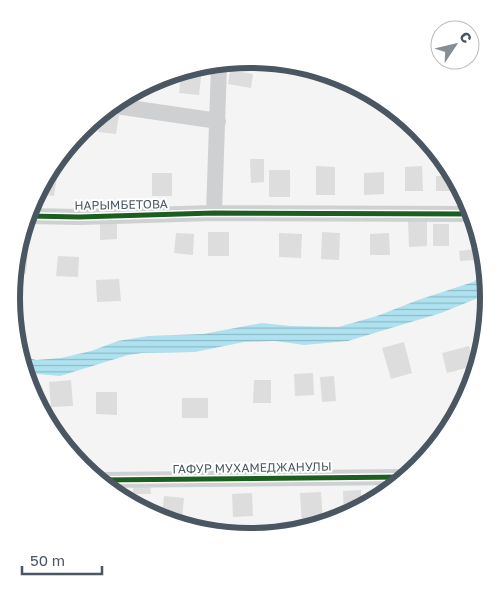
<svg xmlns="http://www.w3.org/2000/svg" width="500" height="596" font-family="'Golos Text',sans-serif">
<defs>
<pattern id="water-rules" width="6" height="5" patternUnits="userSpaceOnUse" patternTransform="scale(1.25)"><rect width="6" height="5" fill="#aee2f0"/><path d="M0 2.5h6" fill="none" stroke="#90bac6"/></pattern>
</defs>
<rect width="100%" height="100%" fill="#f4f4f4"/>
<path fill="url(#water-rules)" d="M484,274L488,292L483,296L441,313L348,341L304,345L275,341L244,342L195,352L142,353L128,355L60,376L26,373L23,356L36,360L61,358L91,351L118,341L148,336L203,334L262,323L290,326L338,327L377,316L418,300L473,282Z"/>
<path fill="#ddddde" d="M202,69L199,95L179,93L181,73Z
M230,70L253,74L251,88L228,84Z
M106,113L119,115L116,134L98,132L100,117Z
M250,159H264V182L251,183Z
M316,166L335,167V195H316Z
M422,166L423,191H405V167Z
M269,170H290V197H269Z
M384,172V194L364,195V173Z
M152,173H172V196H152Z
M50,176L57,177L54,196L38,194Z
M436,176H450L453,181V191H436Z
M117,219V239L100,240V220Z
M427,219V246L409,247L408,220Z
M433,224H449V246H433Z
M208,232H229V256H208Z
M322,232L340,233L339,260L321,259Z
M176,233L194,234L193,255L174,253Z
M279,233L302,234L301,258L279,257Z
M389,233L390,255H370V234Z
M474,249L475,260L460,261L459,251Z
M20,253H28L26,274L16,273Z
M58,256L79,257L78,277L56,276Z
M119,279L121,301L97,302L96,280Z
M404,342L412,373L391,379L382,348Z
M469,346L474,366L447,373L442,353Z
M313,373L314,395L295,396L294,374Z
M334,376L336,401L322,402L320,377Z
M71,380L73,406L51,407L49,382Z
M254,380H271V403H253Z
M96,392H117V415L96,414Z
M182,398H208V418H182Z
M133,483H150L151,494H133Z
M361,490V505L344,515L343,491Z
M321,492L323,522L302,526L300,493Z
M252,493L253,516L233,517L232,494Z
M164,496L184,498L182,519L162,517Z"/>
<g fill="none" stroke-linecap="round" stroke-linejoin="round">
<path stroke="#ced0d2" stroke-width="16" d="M116,106L218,121
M214,213L219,65
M28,216L79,217L214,213L472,214
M101,480L404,477"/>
<defs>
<path id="cycleway" d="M28,216L79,217L214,213L472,214
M101,480L404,477"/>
</defs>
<use href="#cycleway" stroke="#fff" stroke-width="8"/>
<use href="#cycleway" stroke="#1b5e20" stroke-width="5"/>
</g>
<g text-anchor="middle" stroke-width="4" stroke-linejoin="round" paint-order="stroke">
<g font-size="12" fill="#4a5661" stroke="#fff">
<text transform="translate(121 205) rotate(-1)" y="4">НАРЫМБЕТОВА</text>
<text transform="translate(252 468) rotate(-1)" y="4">ГАФУР МУХАМЕДЖАНУЛЫ</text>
</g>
</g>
<path d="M0 0H500V596H0ZM20 298a230 230 0 1 1 460 0a230 230 0 1 1-460 0Z" fill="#fff" fill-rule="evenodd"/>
<path fill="none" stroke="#4a5661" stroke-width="6" d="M20 298a230 230 0 1 1 460 0a230 230 0 1 1-460 0Z"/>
<g transform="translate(455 45) rotate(55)"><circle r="24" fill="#ffffff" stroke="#b7bbc0"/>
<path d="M0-4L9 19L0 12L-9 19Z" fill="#868d94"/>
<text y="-8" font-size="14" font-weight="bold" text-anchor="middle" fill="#4a5661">С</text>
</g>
<path d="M22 566v8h80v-8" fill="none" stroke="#4a5661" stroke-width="2.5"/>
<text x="30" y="566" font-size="15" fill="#4a5661" stroke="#ffffff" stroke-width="4" paint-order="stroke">50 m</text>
</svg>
